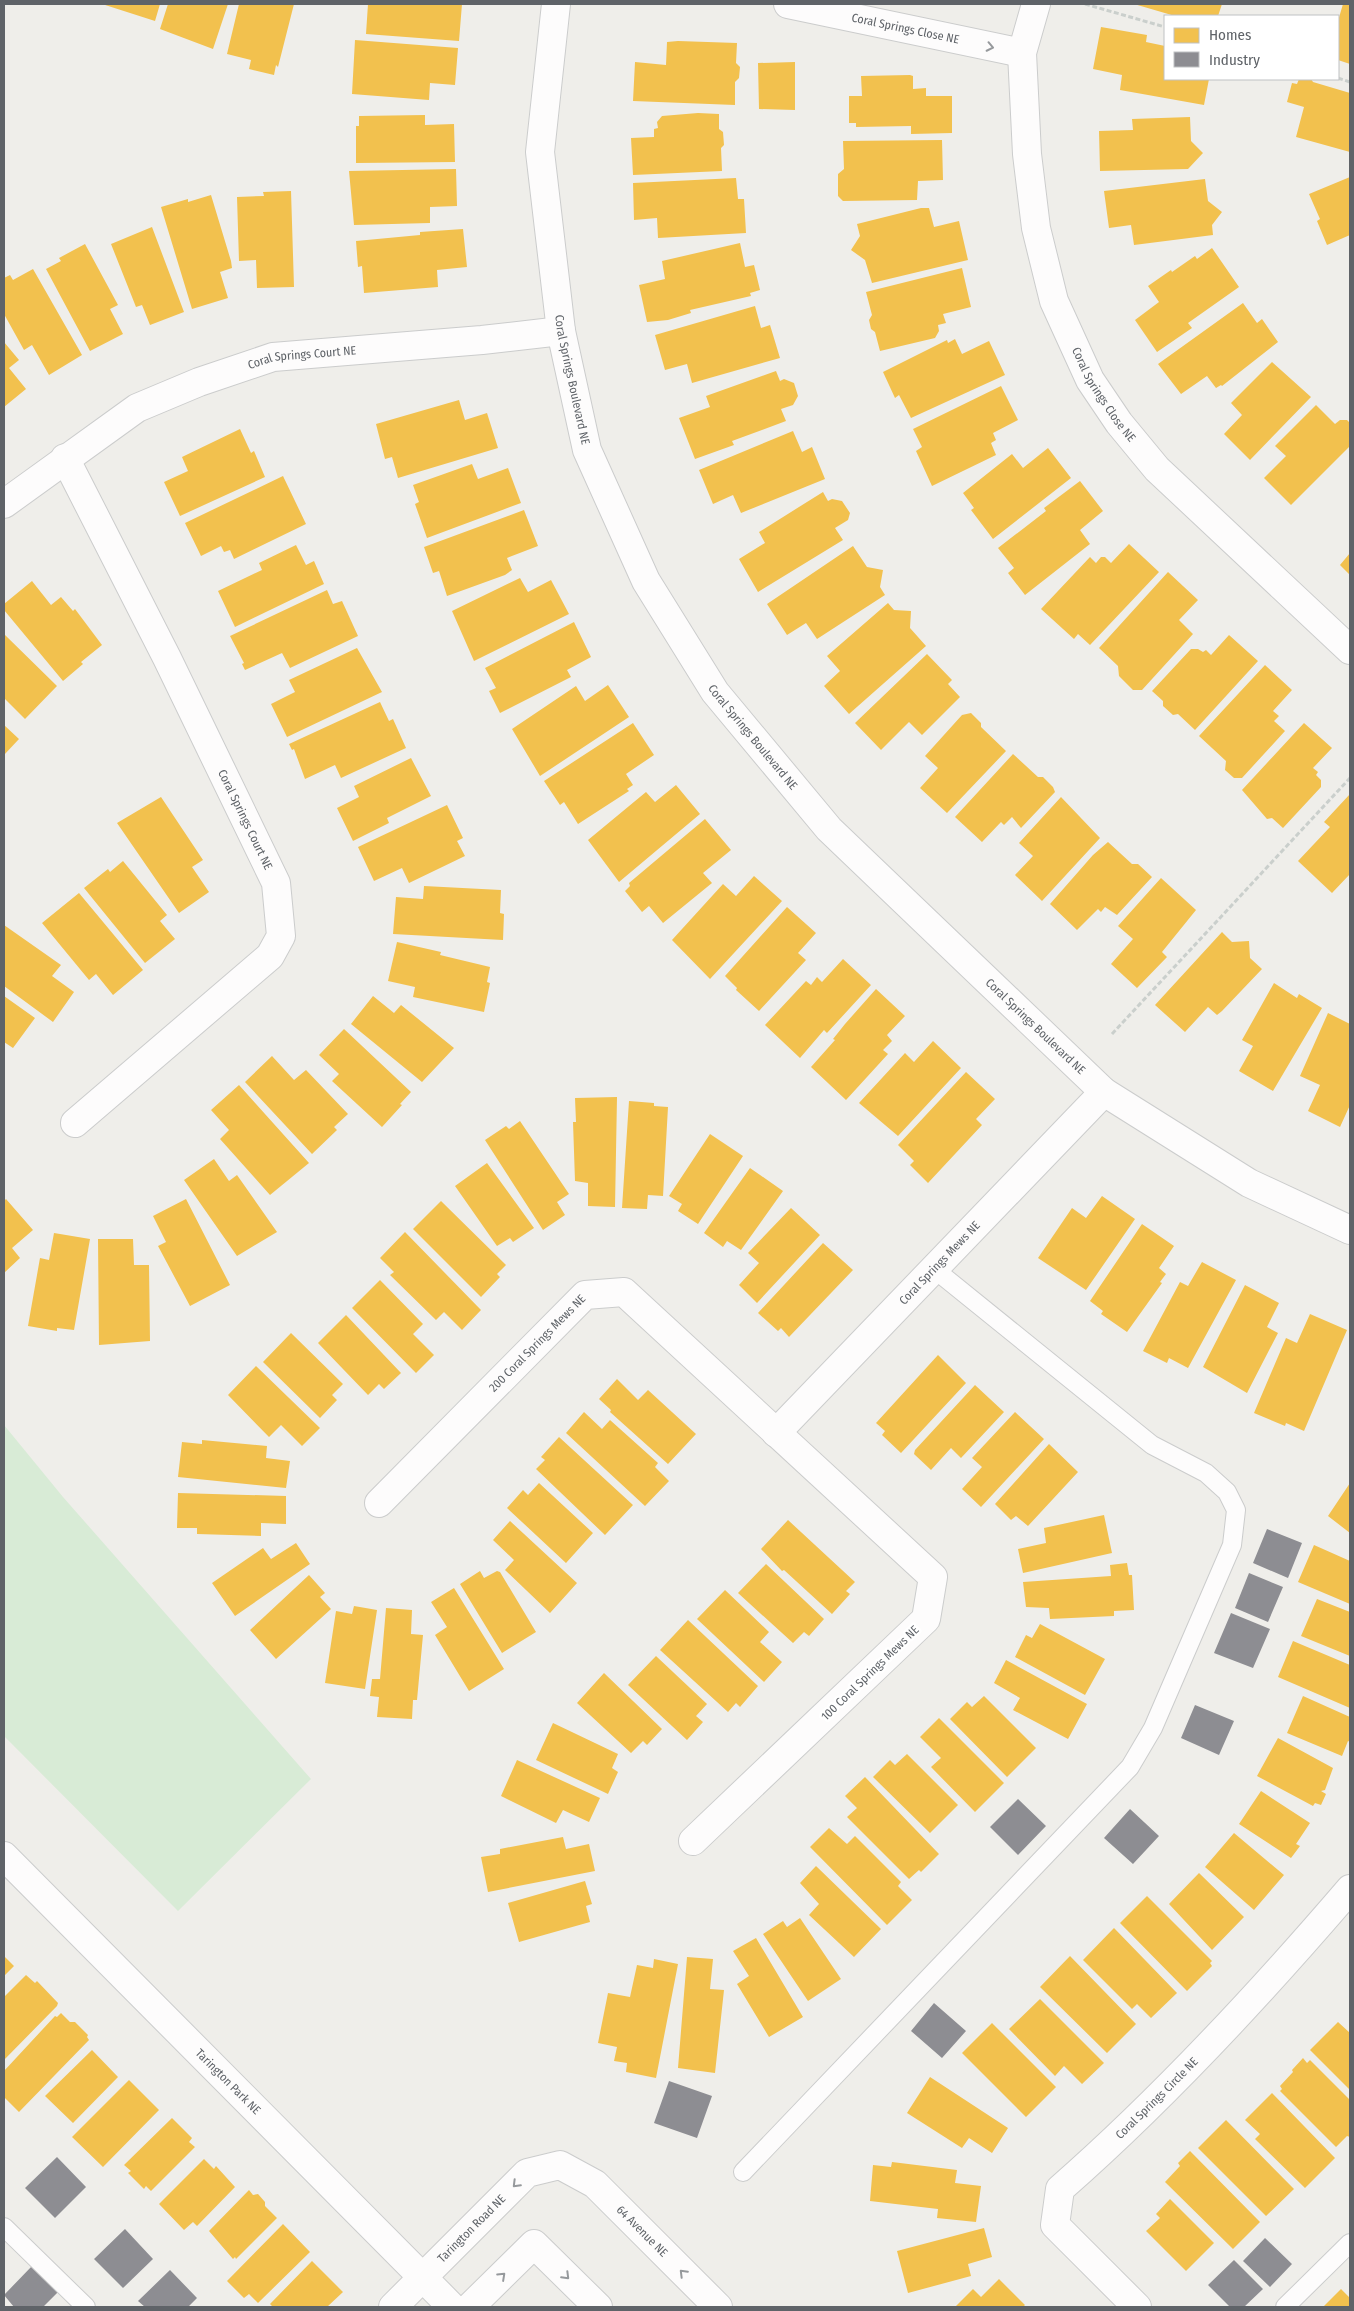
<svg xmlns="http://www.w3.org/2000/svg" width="1354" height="2311" font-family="'Fira Sans Condensed',sans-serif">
<rect width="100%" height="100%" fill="#efeeea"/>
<path fill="#d8ebd6" d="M4,1425L63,1497L311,1779L178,1911L4,1736Z"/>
<path fill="#f2c14e" d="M102,4H160L155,21Z
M168,4H228L213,49L160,29Z
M239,4H294L278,67L276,65L274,75L249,69L251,60L227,54Z
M368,4H462L459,41L366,34Z
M1134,4H1222L1218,16H1175Z
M1343,4H1350V64L1338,60V21Z
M1101,27L1147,35L1146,42L1165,46V79H1209L1204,105L1120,90L1122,75L1093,69Z
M355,40L458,48L455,85L430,83L429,100L352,94Z
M678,41L737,43L736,63L740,67L739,78L735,82V105L633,101L635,62L666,65L667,42Z
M795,62V110L759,109L758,63Z
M861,76L910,75L913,76V89L926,88V96H952V133L911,134V126L856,127V123H849V96H862Z
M1299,79H1311L1313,82L1350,93V152L1296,137L1304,107L1287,102L1292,83L1297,84Z
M698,113L719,114V129L723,132L724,145L721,148L722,171L633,175L631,138L654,137V129L658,128L657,122L662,116Z
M425,115V125L454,124L455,162L356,163V126H359V116Z
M1190,117L1191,141L1203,153L1188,169L1100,171L1099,131L1133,130L1132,119Z
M942,140L943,180L918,181L917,200L843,201L838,196V174L844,169L843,141Z
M456,169L457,206L430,207V223L354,225L349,171Z
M1350,177V235L1327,245L1317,221L1320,219L1309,194Z
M736,178L738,199H744L746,233L658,238L657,218L634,220L633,183Z
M1205,179L1208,201L1222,212L1212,225L1213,235L1134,245L1131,225L1109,228L1104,191Z
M291,191L294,287L257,288L256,260L239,261L237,197L264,196L263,192Z
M211,195L231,261L232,268L220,272L228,298L192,309L161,207L188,199V202Z
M921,208H929L934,227L959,221L968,260L872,283L865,260L851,250L860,236L857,224Z
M152,227L184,312L150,325L142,305L136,307L111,244Z
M463,229L467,267L437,270L438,287L364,293L362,266L358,267L356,241L420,235V232Z
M740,243L745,267L754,265L760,290L750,293L751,296L690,310L691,313L668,320L647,322L639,285L665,279L662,261Z
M85,244L118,305L110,309L123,334L90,351L46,269L61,261L59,258Z
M1212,248L1239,287L1188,323L1192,328L1157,352L1135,320L1159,302L1148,286L1171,270L1172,272L1195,256L1197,259Z
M962,268L971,307L943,314L946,323L938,325L939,331L935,338L880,351L875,332L871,329L869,320L872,315L866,292Z
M33,269L82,355L49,375L32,345L24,350L4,314V278L10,275L13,280Z
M1243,303L1257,323L1262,319L1278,342L1222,386L1221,385L1216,388L1207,376L1181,394L1158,364Z
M755,306L761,328L770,325L780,358L692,383L687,364L665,370L655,335Z
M955,339L962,354L989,341L1005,375L911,418L899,395L895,398L883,372L947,340L948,343Z
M4,342L19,360L9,368L26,389L4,407Z
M1272,362L1311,397L1250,460L1224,434L1242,415L1231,403Z
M776,371L780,381L784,379L794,383L798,396L793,405L781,409L786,421L732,441L734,445L695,459L679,418L710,407L706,396Z
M1001,386L1018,420L993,433L996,440L991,443L996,455L932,486L916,451L922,447L913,429Z
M459,400L465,420L487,413L498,448L398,478L392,457L385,459L376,424Z
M1316,405L1335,424L1340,420H1347L1350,423V446L1291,505L1264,478L1286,456L1275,446Z
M240,429L251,453L254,451L265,477L180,516L164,482L188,471L182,457Z
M793,431L802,452L812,447L825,479L741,513L733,495L713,504L699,470Z
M1048,448L1071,478L993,539L971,510L974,508L963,493L1012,454L1023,468Z
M472,464L478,479L508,468L521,503L427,538L415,504L419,502L413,485Z
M283,476L306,524L234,559L230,550L224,552L221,546L201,556L185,523Z
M1080,481L1103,511L1080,530L1090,544L1025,595L1008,573L1014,568L998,548L1046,511L1044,508Z
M823,492L828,501L832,499L842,501L850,513L848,520L835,528L843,540L758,592L739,559L765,543L759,532Z
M524,510L538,546L507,558L512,570L505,575L447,596L439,571L433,573L424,547Z
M1129,544L1159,572L1090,645L1078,634L1074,639L1041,609L1090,557L1096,563L1101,557H1105L1111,563Z
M296,545L306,565L314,561L324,584L235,627L218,591L262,570L259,563Z
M853,546L867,567L883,570L880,587L885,595L817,639L806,623L787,635L767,604Z
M1350,553V575L1340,565Z
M1168,572L1198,600L1179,620L1193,634L1142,690H1133L1119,676L1118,666L1099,648Z
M520,578L528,592L551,580L569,614L474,661L452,611Z
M32,581L51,605L61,597L73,611L75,609L102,645L81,662L83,664L63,681L4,610V604Z
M327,590L333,604L342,601L358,636L290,668L282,653L245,670L242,664L244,663L230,636Z
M888,603L894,610L911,611L910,628L926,646L849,714L824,686L840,671L827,656Z
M574,622L591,657L567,670L571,677L500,713L489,691L496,688L485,668Z
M4,634L57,686L25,719L4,698Z
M1229,635L1258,661L1195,730L1178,714L1173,715L1163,706V701L1152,691L1191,649H1198L1203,652L1206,650L1211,655Z
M357,648L382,692L287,737L271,704L295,692L289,680Z
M927,654L952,680L948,684L960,697L922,735L909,722L881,750L855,723Z
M1265,665L1292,690L1273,711L1279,716L1274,721L1285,731L1242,778H1234L1225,770L1226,761L1199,736Z
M608,685L629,717L540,776L512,729L576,686L585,701Z
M380,702L389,721L393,719L406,748L341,778L335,765L305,779L294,749L292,750L289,744Z
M971,713L981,723V727L1006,751L947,813L920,788L938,768L925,756L962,715Z
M633,723L654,755L626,774L633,785L627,789L629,791L578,824L564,802L560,805L544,781Z
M1304,723L1332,748L1313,768L1318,772L1316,775L1321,780V787L1283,828L1272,818L1267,819L1242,790Z
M4,725L19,739L4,755Z
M1013,754L1038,777H1043L1053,787L1055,792L1021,828L1012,817L1004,825L1001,822L982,842L955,817Z
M411,758L431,796L387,818L389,823L353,841L337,808L359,797L354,786Z
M676,785L700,814L619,882L588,840L646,792L655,802Z
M1350,794V874L1332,893L1298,861L1330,827L1324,822Z
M161,797L203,860L192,867L209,892L179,913L117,823Z
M1061,797L1100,838L1042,901L1015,875L1033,856L1019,843Z
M447,805L463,838L457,841L465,856L409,883L402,868L374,881L358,847Z
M705,819L731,850L703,873L712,883L663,923L649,906L642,912L625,891L630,886L629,883Z
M1108,842L1132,864H1138L1152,877L1117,915L1105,907L1101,912L1098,909L1077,930L1050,904L1093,855Z
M123,861L167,915L160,921L175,939L145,963L84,888L108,869L110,872Z
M754,876L782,901L710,979L672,940L723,884L736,896Z
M1161,878L1196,910L1162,952L1167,957L1137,988L1111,964L1133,939L1118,926Z
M424,886L501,890L500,913L504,914L503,940L393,934L396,897L423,899Z
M79,893L143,970L113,995L96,974L89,980L42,923Z
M787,907L816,933L798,953L806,960L759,1011L736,990L737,988L725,976Z
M4,925L61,965L52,976L74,992L53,1022L4,986Z
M1222,932L1232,942L1249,941L1250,958L1262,969L1222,1011L1217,1015L1208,1007L1185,1032L1155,1005Z
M397,942L441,952L440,955L490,967L487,982L490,983L484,1012L413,997L415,987L388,981Z
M843,959L871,985L827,1033L824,1030L800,1058L765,1025L806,981L811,985L817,977L822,982Z
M1274,983L1297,998L1299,994L1322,1008L1273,1091L1239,1071L1253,1046L1242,1040Z
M876,989L905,1016L887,1035L892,1041L883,1050L888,1054L846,1100L811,1067L835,1040L833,1039L845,1024Z
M4,996L35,1018L13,1048L4,1042Z
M373,996L394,1013L401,1005L454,1048L422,1082L351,1024Z
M1328,1013L1350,1024V1105L1340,1127L1308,1111L1320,1085L1300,1076Z
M344,1029L411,1092L400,1104L402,1105L382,1127L332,1081L339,1074L319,1055Z
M933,1041L961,1068L898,1136L859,1103L905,1053L914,1062Z
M272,1056L294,1080L306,1070L348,1114L334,1127L337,1130L312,1154L245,1082Z
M966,1072L995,1099L976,1119L982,1125L928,1183L910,1165L914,1161L898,1145Z
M239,1085L309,1163L270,1195L220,1139L229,1130L211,1110Z
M617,1097L615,1207L588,1206V1183L575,1181L573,1122H576L575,1098Z
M629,1101L654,1103V1106L668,1107L663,1196L648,1195L647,1209L622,1208Z
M520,1121L569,1194L557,1202L565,1215L543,1230L485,1140L506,1126L509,1129Z
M710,1134L743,1156L698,1224L678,1211L682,1204L669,1196Z
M214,1159L229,1181L237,1175L277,1232L237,1256L184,1180Z
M487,1163L534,1228L513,1242L510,1238L497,1246L455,1186Z
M750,1168L783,1191L741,1250L727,1241L723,1247L704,1233Z
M1102,1196L1135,1219L1086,1290L1038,1258L1072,1208L1086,1218Z
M6,1199L33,1230L12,1248L20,1258L4,1273V1201Z
M186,1199L230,1285L190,1306L158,1246L166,1242L153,1216Z
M441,1201L506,1265L497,1274L500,1277L481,1297L413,1229Z
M791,1208L820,1235L757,1303L739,1285L759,1263L748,1253Z
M1142,1224L1174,1246L1159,1268L1166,1274L1160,1282L1162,1283L1127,1332L1101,1314L1103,1311L1090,1301Z
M405,1232L481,1310L462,1330L444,1312L436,1320L390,1275L394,1272L380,1258Z
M54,1233L90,1239L74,1330L57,1328V1331L28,1326L40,1258L49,1260Z
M98,1239H133L134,1265H149L150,1341L99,1345Z
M823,1243L853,1270L789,1337L781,1328L778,1331L758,1313Z
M1202,1262L1236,1280L1188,1368L1169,1358L1167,1363L1143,1351L1180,1282L1188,1286Z
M380,1280L423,1324L413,1334L434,1355L416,1373L352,1308Z
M1245,1285L1279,1303L1267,1327L1278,1333L1247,1393L1203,1367Z
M1310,1314L1347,1330L1304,1431L1286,1423L1285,1426L1254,1413L1286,1338L1297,1343Z
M346,1315L401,1373L384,1389L379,1384L368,1395L318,1343Z
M291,1333L343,1384L332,1395L337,1400L320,1418L263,1362Z
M938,1355L966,1383L901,1453L882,1435L885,1431L876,1423Z
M256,1366L320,1428L302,1446L281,1425L269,1437L228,1395Z
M617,1379L638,1400L648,1390L696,1434L668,1464L610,1412L611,1410L599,1399Z
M975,1385L1004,1412L961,1458L951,1448L931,1470L914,1454L915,1450Z
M584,1412L602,1429L610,1420L658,1463L655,1467L669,1481L645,1506L566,1433Z
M1015,1412L1044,1439L981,1507L962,1489L982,1467L972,1458Z
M559,1437L633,1505L605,1535L536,1469L545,1460L541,1457Z
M202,1440L267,1446L266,1458L290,1461L286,1488L178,1477L182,1442L202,1444Z
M1049,1444L1078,1472L1028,1526L1016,1516L1011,1520L995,1504Z
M539,1483L593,1533L566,1563L507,1508L523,1490L528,1495Z
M1350,1483V1533L1328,1516Z
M178,1493L286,1496V1524L261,1523V1536L197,1534V1528H177Z
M1104,1515L1112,1553L1023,1573L1018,1549L1046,1543L1044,1528Z
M788,1520L855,1582L846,1591L850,1594L832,1614L784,1570L782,1571L761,1549Z
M510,1521L577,1583L550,1613L505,1570L514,1560L493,1540Z
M296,1543L310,1564L235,1616L212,1583L263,1548L271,1559Z
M1314,1545L1350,1561V1604L1298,1582Z
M1127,1563L1129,1575H1132L1134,1610L1114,1611V1616L1050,1619L1049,1608L1026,1607L1023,1582L1111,1576L1110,1565Z
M766,1564L824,1619L809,1636L804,1632L793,1643L738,1593Z
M480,1571L484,1578L497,1571L500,1572L536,1632L502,1653L460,1584Z
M309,1575L325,1593L320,1597L331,1609L276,1659L250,1630Z
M454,1588L504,1669L469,1691L435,1635L447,1627L431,1602Z
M725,1590L769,1632L760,1642L782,1662L764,1682L697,1619Z
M1317,1599L1350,1612V1656L1301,1636Z
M354,1606L377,1610L365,1689L325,1683L336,1611L352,1614Z
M386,1608L412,1610L411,1634L423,1635L417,1700H413L412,1719L377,1717L379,1697L370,1696L372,1679H380Z
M688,1620L758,1686L740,1707L736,1703L728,1712L660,1650Z
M1040,1624L1105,1659L1085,1695L1015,1657L1026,1635L1032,1638Z
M1293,1641L1350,1665V1708L1278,1677Z
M656,1656L707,1704L696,1716L703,1722L687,1740L628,1685Z
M1006,1660L1087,1704L1068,1739L1013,1710L1020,1698L994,1683Z
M604,1673L662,1729L647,1745L643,1741L631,1753L577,1703Z
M984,1696L1036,1748L1007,1777L950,1719L967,1702L972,1707Z
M1303,1696L1350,1717V1742L1348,1741L1342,1756L1287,1733Z
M939,1718L1004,1783L975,1812L931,1767L941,1758L920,1737Z
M553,1723L618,1754L612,1768L618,1772L608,1794L536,1760Z
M1278,1738L1333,1768L1325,1790L1321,1791L1326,1794L1321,1805L1315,1803L1313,1806L1257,1776Z
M907,1754L958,1805L930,1833L873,1777L890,1760L895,1765Z
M517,1760L600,1798L589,1822L563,1810L556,1823L501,1796Z
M865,1777L939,1854L921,1872L919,1870L909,1879L847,1817L857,1808L845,1796Z
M1261,1791L1310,1823L1296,1844L1300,1846L1291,1858L1239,1824Z
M829,1828L847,1844L855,1836L901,1882L898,1886L912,1900L887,1925L810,1847Z
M1234,1833L1284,1875L1254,1910L1205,1867Z
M563,1837L566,1849L589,1844L595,1871L488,1892L481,1857L500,1854V1849Z
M816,1866L881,1929L854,1957L809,1915L819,1904L800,1883Z
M1199,1873L1244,1917L1212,1950L1169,1904Z
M585,1881L592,1904L586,1906L590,1922L519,1942L508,1903Z
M1147,1896L1212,1961L1210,1963L1212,1966L1187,1991L1120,1923Z
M800,1918L841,1979L808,2001L763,1934L783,1921L787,1927Z
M1114,1928L1177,1993L1151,2018L1137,2004L1132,2009L1083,1960Z
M756,1938L803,2017L769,2037L737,1984L749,1976L733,1951Z
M4,1956L14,1966L4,1976Z
M1070,1956L1136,2024L1107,2053L1040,1987Z
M687,1957L713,1959L710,1989L724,1990L715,2073L678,2068Z
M654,1959L678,1964L656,2078L626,2072L627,2063L614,2061L617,2047L598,2043L608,1993L630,1997L637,1965L653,1968Z
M26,1975L35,1983L37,1981L58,2003L57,2006L4,2060V1997Z
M1040,1999L1104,2063L1082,2084L1064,2066L1055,2076L1009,2029Z
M61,2013L70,2022H75L88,2035L87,2037L89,2040L19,2112L4,2097V2071L55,2016L57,2017Z
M1338,2022L1350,2033V2090L1310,2050Z
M992,2023L1056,2087L1026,2117L962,2053Z
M92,2050L118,2077L73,2123L45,2096Z
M1303,2058L1307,2063L1310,2060L1350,2100V2137L1347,2136L1336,2147L1280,2091L1282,2089L1280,2086L1293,2072L1292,2070Z
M930,2077L1008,2128L992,2153L969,2138L962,2148L907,2113Z
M129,2080L159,2110L103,2167L72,2137Z
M1272,2093L1335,2158L1305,2188L1255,2139L1260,2134L1245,2120Z
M172,2118L192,2138L189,2142L195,2147L151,2191L146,2186L144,2189L128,2173L131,2171L124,2165Z
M1226,2120L1294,2189L1266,2216L1198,2148Z
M1190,2151L1260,2222L1233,2249L1165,2182L1180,2166L1178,2163Z
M204,2159L214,2169L216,2166L235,2187L197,2226L193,2222L184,2230L159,2204Z
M892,2162L957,2170L955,2183L981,2186L976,2222L937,2218L938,2209L870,2201L873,2165L891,2167Z
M249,2190L253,2195L258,2194L265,2202V2206L277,2218L236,2259L235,2257L233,2259L209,2231Z
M1170,2199L1214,2243L1186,2271L1146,2231L1160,2218L1156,2214Z
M283,2224L310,2252L258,2303L249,2294L244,2298L227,2281Z
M984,2228L992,2257L968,2264L971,2276L908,2293L897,2251Z
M312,2261L343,2292L327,2307H273L270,2304Z
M999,2279L1025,2305L1023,2307H955L973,2289L981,2297Z
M1341,2289L1350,2298V2307H1323Z"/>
<path fill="#8d8d92" d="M1267,1529L1302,1543L1288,1578L1253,1563Z
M1249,1573L1283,1587L1268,1622L1235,1608Z
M1231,1613L1270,1629L1253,1668L1214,1653Z
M1195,1705L1234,1721L1219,1755L1181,1738Z
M1018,1799L1046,1826L1018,1855L990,1827Z
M1130,1809L1159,1836L1133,1864L1104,1838Z
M934,2003L966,2031L942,2058L911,2031Z
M669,2081L712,2096L697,2138L654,2123Z
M57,2157L86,2187L55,2218L25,2188Z
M125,2229L153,2259L123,2288L94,2259Z
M1265,2238L1292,2264L1270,2287L1243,2261Z
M1234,2260L1263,2289L1244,2307H1230L1208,2285Z
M32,2266L58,2292L43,2307H14L4,2295Z
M170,2270L197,2298L188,2307H145L138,2301Z"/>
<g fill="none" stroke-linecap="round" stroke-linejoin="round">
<defs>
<path id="service" d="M743,2172L1130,1767L1153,1728L1232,1545L1236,1510L1227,1492L1206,1473L1152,1445L933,1268
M4,2227L86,2307
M1285,2307L1350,2243"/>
<g id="minor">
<path id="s1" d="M788,4L1022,53"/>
<path id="s2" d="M1036,4L1022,53L1027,154L1036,228L1054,301L1090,380L1119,423L1157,469L1350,650"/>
<path id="s3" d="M65,458L167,658L276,883L281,936L270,956L75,1123"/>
<path id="s4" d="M4,504L137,408L199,382L273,357L482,340L561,331"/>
<path id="s5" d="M776,1433L1104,1092"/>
<path id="s6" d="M379,1503L585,1295L624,1292L933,1577L926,1619L693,1841"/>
<path id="s7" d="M4,1856L452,2307"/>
<path id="s8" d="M1137,2307L1055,2225L1060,2189C1165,2097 1260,1994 1350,1889"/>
</g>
<g id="tertiary">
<path id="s9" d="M556,4L540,152L561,331L587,450L646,581L715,692L829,829L1104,1092L1249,1183L1350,1230"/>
<path id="s10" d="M393,2307L527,2173L560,2165L595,2184L718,2307"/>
<path d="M470,2307L534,2244L598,2307"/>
</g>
</defs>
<use href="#service" stroke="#cbcccc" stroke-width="20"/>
<use href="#minor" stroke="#cbcccc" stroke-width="30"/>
<use href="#tertiary" stroke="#cbcccc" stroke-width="30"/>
<path stroke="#cacfcc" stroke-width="3" stroke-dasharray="5 2.5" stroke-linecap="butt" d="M1085,4L1165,27
M1338,78L1350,82
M1112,1034L1350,778"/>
<use href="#service" stroke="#fdfcfc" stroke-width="18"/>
<use href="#minor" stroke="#fdfcfc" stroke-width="28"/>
<use href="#tertiary" stroke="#fdfcfc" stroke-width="28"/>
</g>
<defs><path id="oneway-chevron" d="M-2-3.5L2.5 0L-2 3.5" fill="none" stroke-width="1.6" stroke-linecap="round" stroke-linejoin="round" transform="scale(1.25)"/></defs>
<g stroke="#96999c">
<use href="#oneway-chevron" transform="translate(990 47) rotate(12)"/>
<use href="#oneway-chevron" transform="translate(516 2184) rotate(135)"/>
<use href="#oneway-chevron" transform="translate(683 2273) rotate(-135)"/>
<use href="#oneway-chevron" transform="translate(502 2276) rotate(-43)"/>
<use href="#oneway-chevron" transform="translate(566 2276) rotate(45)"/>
</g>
<g text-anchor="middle" stroke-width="5" stroke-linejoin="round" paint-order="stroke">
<g font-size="12" fill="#5f6368" stroke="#fff">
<text dy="4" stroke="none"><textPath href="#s1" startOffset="120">Coral Springs Close NE</textPath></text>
<text dy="4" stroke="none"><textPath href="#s4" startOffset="338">Coral Springs Court NE</textPath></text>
<text dy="4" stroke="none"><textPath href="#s9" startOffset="379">Coral Springs Boulevard NE</textPath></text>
<text dy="4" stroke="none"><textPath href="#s2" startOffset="408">Coral Springs Close NE</textPath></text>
<text dy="4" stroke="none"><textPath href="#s9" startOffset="784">Coral Springs Boulevard NE</textPath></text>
<text dy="4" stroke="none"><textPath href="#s3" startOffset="404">Coral Springs Court NE</textPath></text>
<text dy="4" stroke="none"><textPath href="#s9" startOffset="1189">Coral Springs Boulevard NE</textPath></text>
<text dy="4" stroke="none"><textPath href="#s5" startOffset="236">Coral Springs Mews NE</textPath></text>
<text dy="4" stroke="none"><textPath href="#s6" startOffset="225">200 Coral Springs Mews NE</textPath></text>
<text transform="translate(870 1673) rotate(-44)" y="4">100 Coral Springs Mews NE</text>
<text dy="4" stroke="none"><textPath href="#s7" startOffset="318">Tarington Park NE</textPath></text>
<text dy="4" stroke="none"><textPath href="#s8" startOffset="285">Coral Springs Circle NE</textPath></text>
<text dy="4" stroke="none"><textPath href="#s10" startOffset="111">Tarington Road NE</textPath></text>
<text dy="4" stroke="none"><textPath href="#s10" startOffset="330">64 Avenue NE</textPath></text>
</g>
</g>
<rect width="1354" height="2311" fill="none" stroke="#5f6368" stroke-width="10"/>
<rect x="1164" y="15" width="175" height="65" fill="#ffffff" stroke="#bfc1c3"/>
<rect x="1174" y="28" width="25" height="15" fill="#f2c14e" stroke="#bfc1c3"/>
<text x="1209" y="40" font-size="15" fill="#5f6368">Homes</text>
<rect x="1174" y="52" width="25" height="15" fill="#8d8d92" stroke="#bfc1c3"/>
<text x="1209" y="65" font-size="15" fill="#5f6368">Industry</text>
</svg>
